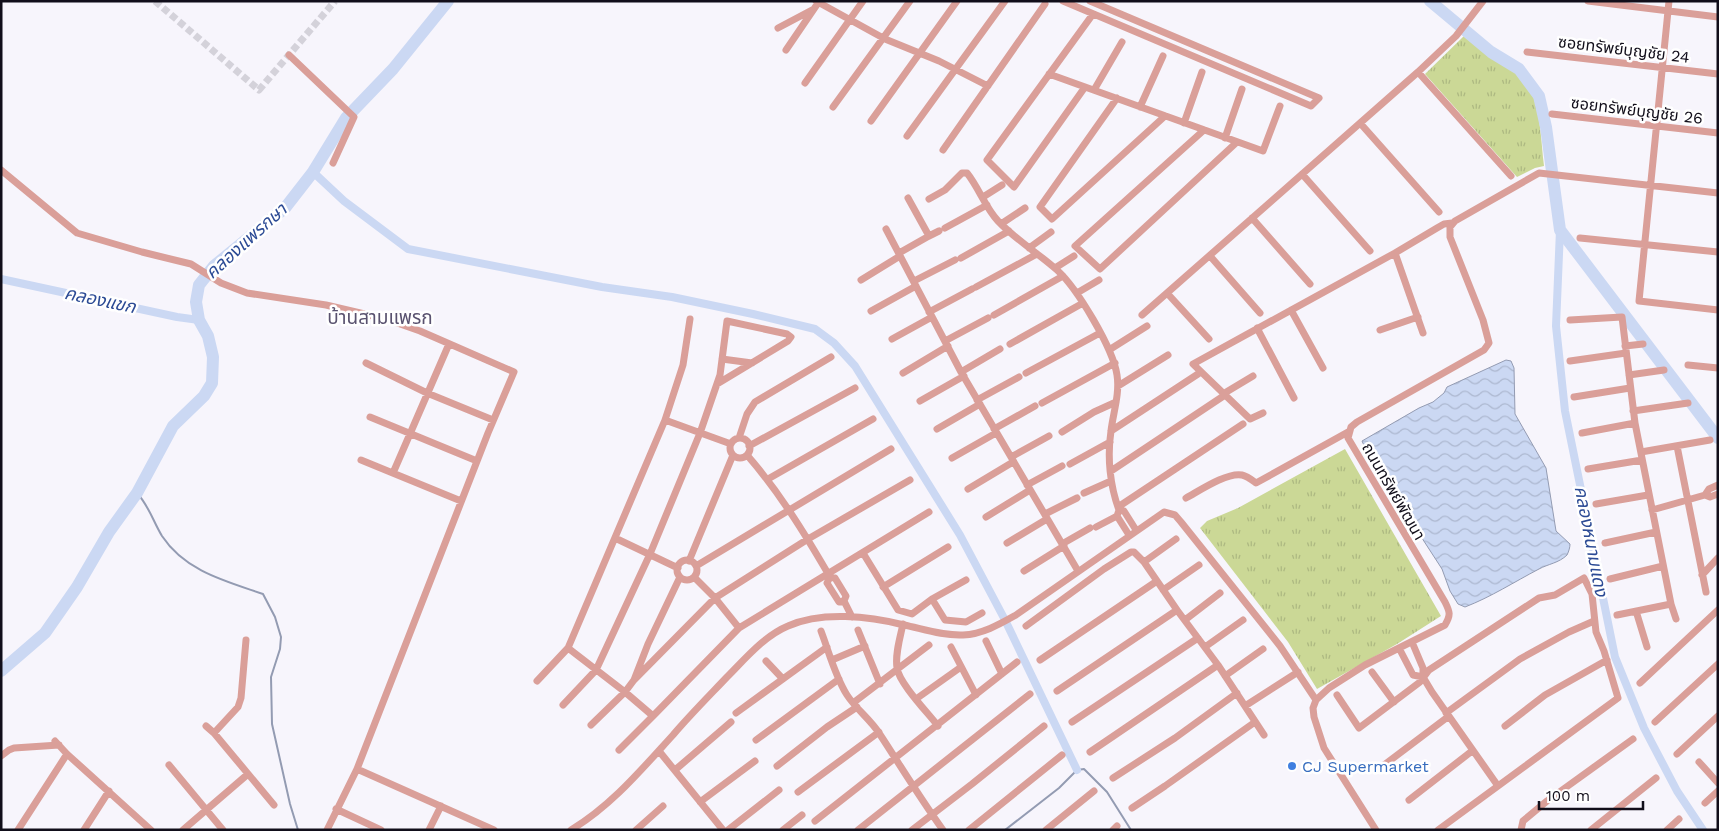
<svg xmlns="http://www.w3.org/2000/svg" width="1719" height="831" font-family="'Work Sans','Noto Sans Thai',sans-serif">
<defs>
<pattern id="grass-tufts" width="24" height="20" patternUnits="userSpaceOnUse" patternTransform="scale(1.25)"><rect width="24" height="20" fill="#cbd896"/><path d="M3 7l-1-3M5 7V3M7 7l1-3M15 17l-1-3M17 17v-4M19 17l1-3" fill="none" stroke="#adb881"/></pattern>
<pattern id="water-waves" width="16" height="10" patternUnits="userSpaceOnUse" patternTransform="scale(1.25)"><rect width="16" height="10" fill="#cbd8f3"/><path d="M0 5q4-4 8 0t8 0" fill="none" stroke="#adb8d0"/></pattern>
</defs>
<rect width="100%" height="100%" fill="#f7f5fc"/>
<path fill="url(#grass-tufts)" d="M1465,35C1483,48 1523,73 1532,93C1541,115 1541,142 1544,166L1535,168L1517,177L1425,74Z
M1345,449L1441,616L1397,644L1317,689L1288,642L1200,528L1207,521L1238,508Z"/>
<path fill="url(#water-waves)" stroke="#939bb2" d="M1506,360L1511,361L1514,368L1515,414L1546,468L1556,531L1570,544C1570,547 1569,551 1567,555C1559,563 1548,564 1539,569C1514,582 1491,597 1465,607L1458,604L1450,591L1442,569L1394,495L1378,464L1366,450L1362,441L1419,408L1433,402L1444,393L1447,387Z"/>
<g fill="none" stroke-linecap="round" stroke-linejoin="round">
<path stroke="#939bb2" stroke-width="2" d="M137,493C149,506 153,521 162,536C185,571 225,581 263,594L275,617L281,637L280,649L271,677L272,724L290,804L298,830
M1005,830L1059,788L1077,770L1084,769L1107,792L1131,830"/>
<path stroke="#cbd8f3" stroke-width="8" d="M313,172L344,201L408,249L602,287L672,297L753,314L815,329L834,343L855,366L960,535L1005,620L1077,770
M1560,230L1556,326L1565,411L1615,657L1644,728L1677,791L1703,830
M1,279L177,317L199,320"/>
<path stroke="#cbd8f3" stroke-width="12" d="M1430,1L1491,52L1519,69L1539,96L1546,127L1560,230L1718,438
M1,671L45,633L77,587L109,532L137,493L173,426L204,396L212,383L213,357L208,336L199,320L196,302L199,285L214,266L285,208L313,172L346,118L393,69L448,1"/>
<path stroke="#d4d2da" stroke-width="7" stroke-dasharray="7 3.5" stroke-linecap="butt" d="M155,1L259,90L335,1"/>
<path stroke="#da9f99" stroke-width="7" d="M816,1L885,39L939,61L988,86
M1063,1L1311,106L1319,98L1090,1
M1588,1L1718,17
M1669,1L1639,301L1718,310
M778,28L812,10
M786,50L818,3
M1527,52L1718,74
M289,55L354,117L333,163
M1418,72L1511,176
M1049,74L1263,151L1280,106
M805,83L863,1
M1085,87L1014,187L987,160L1093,14
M1094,90L1122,42
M1117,98L1040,207L1052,219L1165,116
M833,107L910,1
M1140,107L1163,56
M1552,114L1718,133
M871,121L957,1
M1184,123L1202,72
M1360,123L1439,212
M1204,130L1075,246L1100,269L1237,142
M907,136L1005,1
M1225,138L1242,89
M943,150L1045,4
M1,170L77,233L142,252L191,264L221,283L247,293L326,305L386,319L420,331L514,372L488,433L357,769L494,830
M1302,174L1370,251
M983,197L1002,185
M929,199L945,190L962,173H967C979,188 985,207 998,221C1016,240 1038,253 1057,270C1077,288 1113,348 1117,375C1120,394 1113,413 1111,431C1107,457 1110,486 1119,510L1117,516L1129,535
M1252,218L1310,284
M1001,224L1025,208
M945,228L987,205
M886,229L961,372L1078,571
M929,236L939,231
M1580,238L1718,252
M1029,248L1051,232
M899,253L929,236L908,198
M1395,253L1423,333
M1210,256L1260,313
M961,258L1009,231
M1055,268L1074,256
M861,280L900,256
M914,281L955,260
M976,287L1037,254
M1077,293L1099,280
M1167,293L1209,339
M1291,310L1323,368
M871,311L916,286
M929,312L972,289
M994,315L1063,276
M1142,315L1418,72L1456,36L1483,1
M1570,320L1622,317L1635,423L1671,604L1617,615
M1257,328L1294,398
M1380,330L1418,317
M892,339L932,317
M945,341L988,318
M1010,344L1083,303
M1625,346L1643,344
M1109,350L1147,326
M722,359L752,363
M1570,361L1626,353
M366,363L427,393L493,420
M1688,365L1718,368
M961,372L1000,349
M903,373L948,346
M1026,373L1100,333
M1629,375L1664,370
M1118,386L1168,355
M1223,394L1253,376
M1574,397L1630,388
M977,400L1019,377
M920,401L964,376
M1042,403L1115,363
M1633,411L1688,403
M1263,413L1250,419L1193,364L1395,253L1437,228L1444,224L1452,223
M370,417L477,461
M665,420L731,444
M937,429L980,404
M994,429L1035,406
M1111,431L1198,374
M1062,432L1094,412L1116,402
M1582,433L1635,423
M739,438L747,414L755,402L831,357
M730 448a10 10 0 1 1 20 0a10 10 0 1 1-20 0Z
M749,446L855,388
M1677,446L1706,592
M1641,452L1710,440
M747,455C780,493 805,534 830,577L835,578L846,596L844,601L852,617
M1011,457L1049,436
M952,458L996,433
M361,460L461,501
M1070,464L1110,442
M1588,469L1642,460
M1111,471L1222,397
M393,473L449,344
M768,479L873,419
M1027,485L1062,466
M968,489L1013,462
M1084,493L1111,481
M1705,495L1709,489L1718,485
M1186,498C1199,491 1227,472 1242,475C1247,476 1252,480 1256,483L1348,432
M1596,504L1648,495
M1118,507L1243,424
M1119,510L1124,511L1136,530
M1652,510L1705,495L1710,497L1718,494
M1045,514L1077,498
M986,517L1030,490
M1096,527L1117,516
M615,538L678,568
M1007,543L1047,519
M1605,543L1656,532
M1062,544L1090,528
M863,553L898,610L912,614L932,599L966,580
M677 570a10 10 0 1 1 20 0a10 10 0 1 1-20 0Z
M689,561L733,455
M1144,562L1176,539
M696,566L891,449
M1024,571L1064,546
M1702,575L1718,558
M694,577L715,598L739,628
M830,577L827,583L839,602L844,601
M1610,579L1663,566
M883,587L948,547
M1163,590L1199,565
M932,599L945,620L966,622L982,613
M1671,604L1676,619
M1636,611L1647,647
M1185,620L1220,593
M903,624C900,638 895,654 897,668C899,683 928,713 938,726
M1026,626L1104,569L1131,552H1134L1144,562L1177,610L1218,665L1264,735
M858,630L880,684
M821,631C829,652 835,676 847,695C856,709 870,719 879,733C900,765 920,798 943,830
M246,640L241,698L238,707L214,733L274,805
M986,641L1002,674
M951,647L976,695
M1205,647L1243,620
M1399,648L1413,675L1423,677V668L1412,642
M832,660L865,646
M1040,660L1157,581
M766,661L782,678
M1372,672L1394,702
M1225,676L1263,649
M1423,677L1432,692L1498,786
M634,680L715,598L808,539L910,480
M537,681L568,648
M1640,683L1718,610
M1057,691L1177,610
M1337,695L1359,728L1420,682L1429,670L1539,598L1555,595L1584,578L1592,594L1596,632L1604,651L1618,698L1438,830
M916,699L961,667
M853,703L929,645
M563,705L596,670L650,554L700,433L720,375L727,321L787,334L791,337L788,341L717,384
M1245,706L1298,672
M736,713L827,647
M1446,713L1520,659L1569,632L1594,621
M653,716L739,628L929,512
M1072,722L1198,638
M1655,722L1718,664
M591,725L625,692L634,680L648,644L680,577
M206,726L214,733
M1505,726L1545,695L1607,660
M756,740L839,679
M55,741L67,754L151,830
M619,750L653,716L625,692L568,648L665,420L683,365L690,319
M659,751L723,830
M1090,752L1218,665
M1677,754L1718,716
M1,756L9,750L14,748L59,745
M1699,762L1718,783
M169,765L223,830
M1384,765L1449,716
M777,766L827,727L857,707
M675,770L731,722
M1113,778L1175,738L1237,693
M798,792L879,732
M1409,800L1472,751
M700,802L755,761
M1705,803L1718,791
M1132,808L1165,786L1255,722
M336,809L381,830
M815,821L1017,662
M18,830L67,754
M84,830L109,791
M183,830L248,774
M327,830L357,769
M429,830L441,806
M571,830C612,805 641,770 673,735C690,715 709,696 727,677C745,659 764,636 788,626C821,611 869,616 904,625C923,629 943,636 963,635C983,634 1000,624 1016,615L1164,512L1175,515L1181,522L1280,646L1316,700
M636,830L663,806
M728,830L779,790
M783,830L802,815
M858,830L1030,694
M912,830L972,784L1044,726
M969,830L1062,755
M1046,830L1094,791
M1113,830L1117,826
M1376,830L1324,748L1314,717L1313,708L1316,700L1329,688L1365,665L1445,625C1451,615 1450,612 1445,602L1348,438L1351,427L1357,422L1484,350L1489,343L1483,320L1450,237V227L1455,221L1539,173L1718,193
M1521,830L1523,821L1547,801L1633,739
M1591,830L1656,778
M1667,830L1679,819"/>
</g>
<circle fill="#3f7fe0" stroke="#fff" stroke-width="2" cx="1292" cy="766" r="5"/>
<g text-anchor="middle" stroke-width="5" stroke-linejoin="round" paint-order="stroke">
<g font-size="16" fill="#110e1a" stroke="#fff">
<text transform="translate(1624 49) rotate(7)" y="6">ซอยทรัพย์บุญชัย 24</text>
<text transform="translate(1637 110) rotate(7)" y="6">ซอยทรัพย์บุญชัย 26</text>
<text transform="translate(1394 491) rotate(60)" y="6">ถนนทรัพย์พัฒนา</text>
</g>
<g font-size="16" fill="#366cbe" stroke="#fff" text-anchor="start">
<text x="1302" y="772">CJ Supermarket</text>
</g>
<g font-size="18" font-style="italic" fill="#2c4b95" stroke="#fff">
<text transform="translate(246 241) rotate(-42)" y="6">คลองแพรกษา</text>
<text transform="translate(100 300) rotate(12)" y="6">คลองแขก</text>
<text transform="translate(1591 541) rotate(79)" y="6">คลองหนามแดง</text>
</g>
<g font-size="19" fill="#59526f" stroke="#fff">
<text x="380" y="324">บ้านสามแพรก</text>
</g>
</g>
<rect width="1719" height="831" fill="none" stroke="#110e1a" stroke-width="5"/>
<path d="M1539 801v8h104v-8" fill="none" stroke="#110e1a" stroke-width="2.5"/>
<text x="1546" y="801" font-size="15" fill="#110e1a" stroke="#ffffff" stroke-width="4" paint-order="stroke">100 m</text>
</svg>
